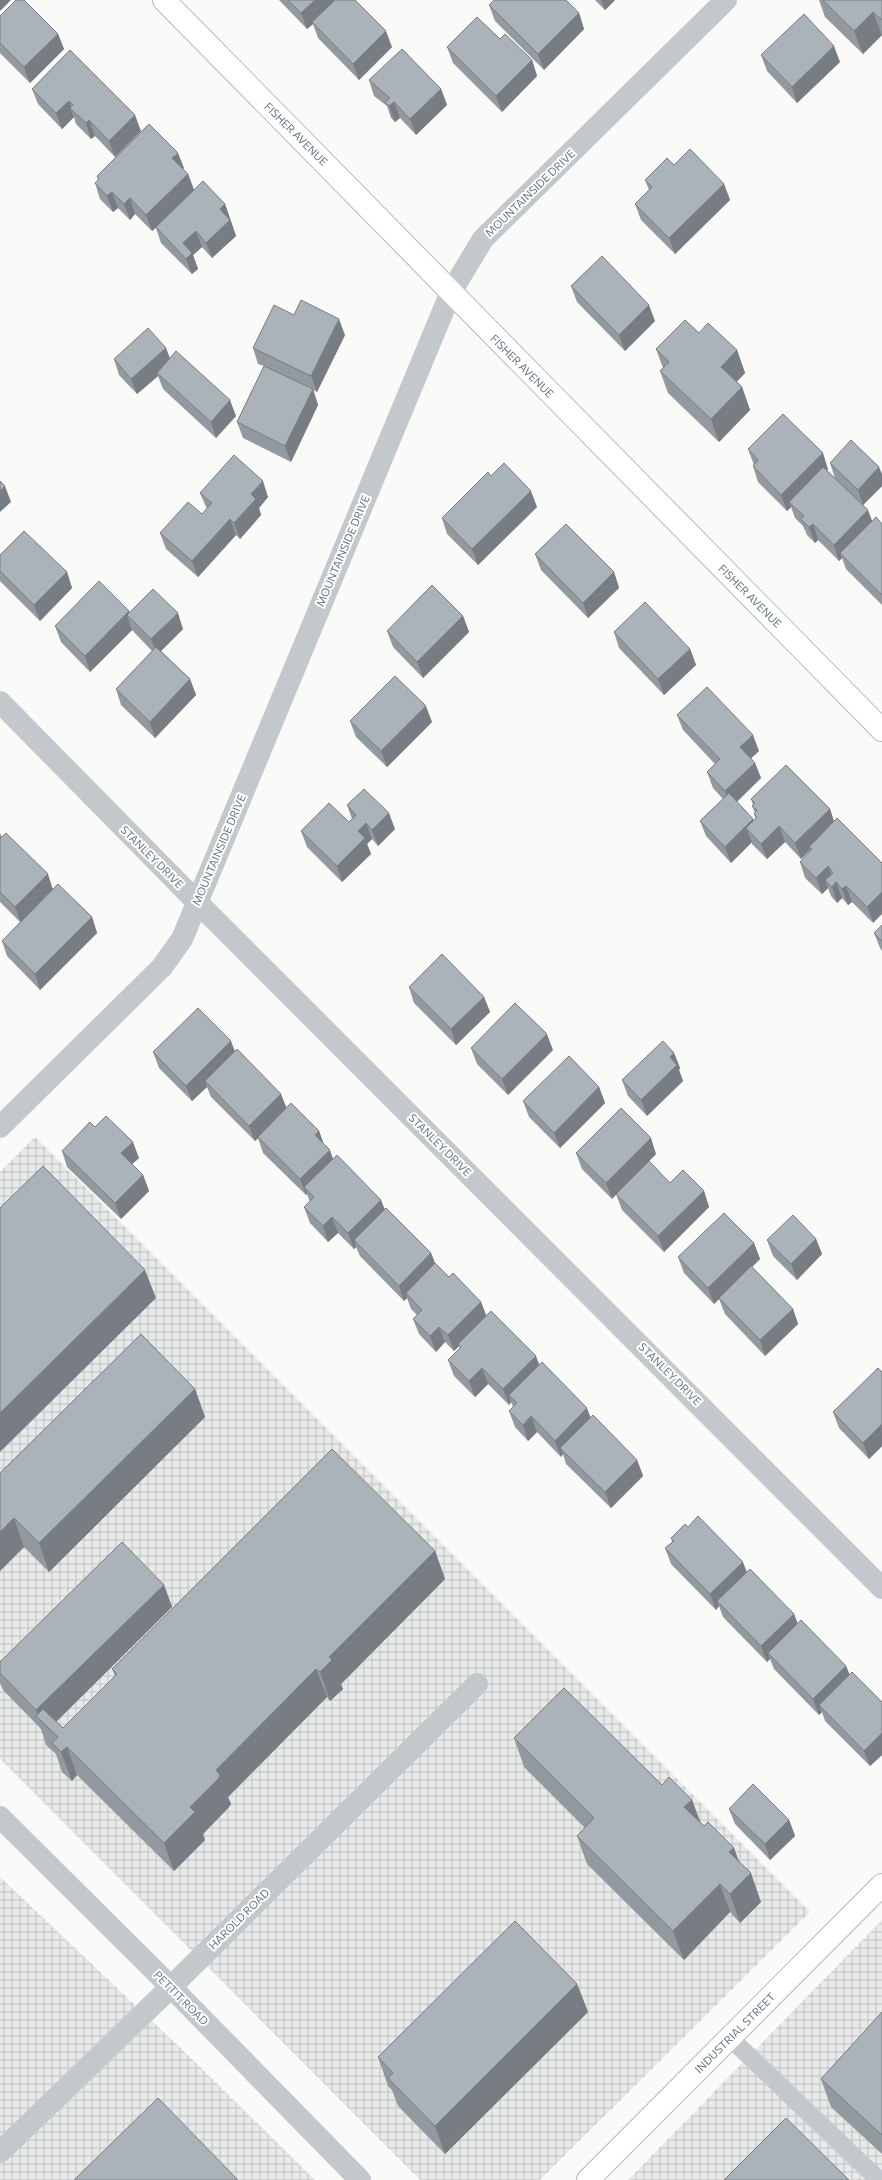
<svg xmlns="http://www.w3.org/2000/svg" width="882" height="2180" font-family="Commissioner,sans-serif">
<defs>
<pattern id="industrial-grid" width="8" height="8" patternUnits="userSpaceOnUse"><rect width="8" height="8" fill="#e8e9e9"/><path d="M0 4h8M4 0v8" fill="none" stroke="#c0c1c2"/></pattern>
</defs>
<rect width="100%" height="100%" fill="#fafaf8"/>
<path fill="url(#industrial-grid)" d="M35,1137L810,1912L540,2180H420L0,1759V1172Z
M0,1877L191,2058L315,2180H0Z
M882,1920V2180H628Z"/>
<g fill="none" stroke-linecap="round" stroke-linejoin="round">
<defs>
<path id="secondary" d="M164,0L882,730
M588,2180L882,1885"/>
</defs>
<use href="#secondary" stroke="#b3babf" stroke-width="24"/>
<path stroke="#c3c8cc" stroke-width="18" d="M730,2038L879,2180"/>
<path stroke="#c3c8cc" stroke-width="22" d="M0,702L197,902L882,1588
M0,1127L162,967L182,939L451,292L483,239L726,0
M0,1817L171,1987L360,2180
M0,2152L171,1987L477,1684"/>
<use href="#secondary" stroke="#fff" stroke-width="22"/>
</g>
<path fill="#929a9f" d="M279,0H355L392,47L359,80L318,38L313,24L307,29Z
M595,0H615L605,10Z
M819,0H882V35L863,54L825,17Z
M489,5L579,13L584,29L544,70L495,21Z
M0,16L58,34L64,49L30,83L0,53Z
M500,39L532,60L537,76L502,112L453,63L447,47Z
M70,50L141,131L115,157L95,136L91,139L76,124L74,117L62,129L38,104L32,89Z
M761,55L840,62L797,103L767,71Z
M369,80L441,89L447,105L416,135L400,118L395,122L391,118L387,106L374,96Z
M674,165L724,184L730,200L675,254L641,220L635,204L649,190L645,180Z
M184,168L183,169L188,174L194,190L173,211L225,204L236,236L212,258L202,247L193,255L198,269L192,274L161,243L156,228L152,231L135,214L130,220L118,208L113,212L100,199L95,183L98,180L97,176Z
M571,286L655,321L625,351L577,302Z
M294,315L345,335L317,392L313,390L318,405L291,462L243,438L237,422L264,366L258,364L253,348Z
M699,333L737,350L745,373L736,382L742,387L750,410L719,442L668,393L660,371L663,368L656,349Z
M166,348L170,359L236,416L216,438L163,389L158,376L137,394L119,375L114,359Z
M748,449L828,469L827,470L835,478L830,463L882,474V486L863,505L872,521L882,524V605L846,569L842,558L839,561L818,540L815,543L807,535L803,526L795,518L791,507L787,511L758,482L753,466L754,465Z
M491,476L537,507L478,565L447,534L442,518Z
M200,493L268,497L259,508L261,515L240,539L236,535L198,577L166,549L160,533L202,514L207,509Z
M535,554L614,572L619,588L588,618L541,570Z
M0,555L67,572L72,588L40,621L0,581Z
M130,612L183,629L161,651L190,679L196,695L155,738L121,705L116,689L152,651L133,631L132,630L90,672L61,642L55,626Z
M463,616L469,632L423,678L393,647L387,631Z
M614,632L690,649L696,665L664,695L619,648Z
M677,715L759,751L751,758L755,763L761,778L737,802L753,819L754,821L756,819L754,814L755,813L752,806L753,805L751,799L830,809L834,821L837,818L873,923L852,902L848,905L842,898L837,903L831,896L828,888L822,894L805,878L800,862L810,851V850L801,859L785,842L767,859L752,844V842L731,863L706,836L700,821L723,799L713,788L707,772L715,764L683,730Z
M350,721L432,722L387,767L356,737Z
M347,805L395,829L378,846L372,839L367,844L371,854L342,882L307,847L301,831L349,822L352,819Z
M0,833L2,837L53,889L92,917L97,933L40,990L7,956L2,941L20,922L0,902Z
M882,925V951L880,948L874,933Z
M409,987L484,997L490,1012L456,1045L414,1003Z
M471,1048L553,1050L508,1095L477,1064Z
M235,1051L286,1108L319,1131L323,1143L333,1159L381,1200L385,1210L431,1253L435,1263L449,1277L481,1302L486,1315L539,1365L591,1418L637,1460L643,1476L611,1508L566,1464L563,1454L561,1457L537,1432L528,1441L515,1427L509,1411L513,1407L511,1402L509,1405L488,1384L475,1397L454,1376L448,1360L460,1349L459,1346L454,1351L445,1342L436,1352L419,1334L413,1319L417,1315L411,1309L407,1298L404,1301L360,1256L356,1247L354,1249L338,1233L328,1242L310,1223L304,1207L310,1202L307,1194L306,1195L263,1153L258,1138L255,1141L211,1097L207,1087L192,1101L159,1068L153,1052Z
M674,1053L680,1068L679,1070L683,1081L647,1116L628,1096L622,1080Z
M599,1087L605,1103L560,1148L529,1117L523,1101Z
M95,1127L139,1158L132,1164L143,1175L149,1191L121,1219L67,1167L62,1151Z
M576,1153L656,1154L649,1161L670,1183L704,1191L709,1207L664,1252L622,1210L616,1194L612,1199L582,1169Z
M816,1239L822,1254L797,1280L773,1256L767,1240Z
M754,1243L760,1259L752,1267L793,1309L798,1324L765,1356L725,1314L719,1299L714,1304L684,1273L678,1257Z
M882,1372V1446L869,1459L839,1428L833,1412Z
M195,1389L205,1417L49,1572L24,1547L0,1571V1473Z
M688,1527L747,1572L794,1614L798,1624L846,1666L850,1675L882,1702V1755L870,1766L825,1721L822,1712L819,1715L774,1669L770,1659L767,1662L723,1617L719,1606L716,1610L671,1564L665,1548L672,1542L671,1538Z
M435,1551L445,1579L341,1684L343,1689L330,1701L327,1697L228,1797L231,1804L229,1807L203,1834L205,1840L174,1871L77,1775L72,1781L62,1772L56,1754L46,1745L41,1729L3,1690L0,1683V1662L164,1585L172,1607L56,1721L63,1728L115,1676L112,1669Z
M514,1738L662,1785L692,1800L701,1823L704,1826L734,1848L739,1862L761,1902L740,1923L730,1912L684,1960L587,1864L577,1836L585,1828L524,1767Z
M729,1809L789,1820L795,1836L770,1860L735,1824Z
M577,1984L588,2012L445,2154L398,2106L392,2090L388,2086L378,2057Z
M882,2012V2154L831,2107L821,2079Z"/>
<path fill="#777d82" d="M0,0H11L0,11Z
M315,0H337L312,22L313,24L307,29L301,13Z
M601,0H615L605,10Z
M873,12L882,35L863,54L854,31Z
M579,13L584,29L544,70L538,54Z
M386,31L392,47L359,80L353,64Z
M58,34L64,49L30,83L24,67Z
M834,46L840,62L797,103L792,87Z
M532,60L537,76L502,112L496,96Z
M441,89L447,105L416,135L410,119Z
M69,101L72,109L70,108L74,117L62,129L56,113Z
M394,102L400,118L395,122L389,106Z
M135,115L141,131L115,157L109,141Z
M89,120L95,136L91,139L86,123Z
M178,153L184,168L178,174L172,158Z
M188,174L194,190L152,231L146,215Z
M724,184L730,200L675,254L669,238Z
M112,192L118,208L113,212L107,196Z
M130,198L135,214L130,220L124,204Z
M225,204L236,236L212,258L206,243L220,209Z
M196,231L202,247L193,255L198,269L192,274L186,259L183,243Z
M649,305L655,321L625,351L619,335Z
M339,319L345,335L317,392L311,376Z
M166,348L172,364L157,373L158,376L137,394L131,379Z
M737,350L745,373L729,390L721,367Z
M742,387L750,410L719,442L711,419Z
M313,389L318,405L291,462L285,446Z
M230,400L236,416L216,438L211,422Z
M823,453L828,469L792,505L789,502L791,507L787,511L781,495Z
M879,467L882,474V486L863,505L858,490Z
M263,481L268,497L259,508L261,515L240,539L234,523L251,494Z
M5,486L11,502L0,512V491Z
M531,491L537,507L478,565L472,549Z
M868,510L874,526L840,553L842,558L839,561L834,545Z
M230,519L236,535L198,577L192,561Z
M813,524L818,540L815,543L809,527Z
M67,572L72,588L40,621L34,605Z
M614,572L619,588L588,618L583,603Z
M129,611L133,621L127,615L132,630L90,672L85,656Z
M178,613L183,629L157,655L151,639Z
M463,616L469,632L423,678L417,662Z
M690,649L696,665L664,695L658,679Z
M190,679L196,695L155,738L150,722Z
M426,706L432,722L387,767L381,751Z
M753,735L759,751L746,763L740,747Z
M755,763L761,778L731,807L725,791Z
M830,809L835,825L809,847L810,850L801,859L795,843Z
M389,813L395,829L378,846L372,830Z
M753,819L759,835L746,828L752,842L731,863L725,847Z
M366,823L372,839L367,844L371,854L342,882L337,866L358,831Z
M779,826L785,842L767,859L761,844Z
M828,866L834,882L825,880L828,888L822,894L816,878Z
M48,874L53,890L21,923L15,907Z
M836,882L842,898L837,903L832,887Z
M846,886L852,902L848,905L842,889Z
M882,892V914L873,923L867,907Z
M92,917L97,933L40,990L35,974Z
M484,997L490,1012L456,1045L451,1029Z
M547,1034L553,1050L508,1095L502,1079Z
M231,1041L237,1057L205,1081L207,1087L192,1101L186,1086Z
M674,1053L680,1068L679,1070L683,1081L647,1116L641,1100L670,1057Z
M599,1087L605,1103L560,1148L554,1133Z
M281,1094L287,1109L258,1137V1138L255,1141L249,1126Z
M319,1131L325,1147L315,1135Z
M651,1138L656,1154L612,1199L606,1183Z
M133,1142L139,1158L127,1169L121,1153Z
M330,1150L335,1165L304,1187L307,1194L306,1195L300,1179Z
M143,1175L149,1191L121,1219L115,1203Z
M704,1191L709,1207L664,1252L658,1236Z
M381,1200L387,1216L354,1240L356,1247L354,1249L348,1233Z
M332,1217L338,1233L328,1242L323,1226Z
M816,1239L822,1254L797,1280L791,1264Z
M754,1243L760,1259L714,1304L708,1288Z
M431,1253L437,1269L406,1293L407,1298L404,1301L399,1286Z
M145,1270L156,1298L0,1452V1413Z
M481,1302L487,1318L458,1344L459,1346L454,1351L448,1335Z
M793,1309L798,1324L765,1356L760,1340Z
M439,1327L445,1342L436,1352L430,1336Z
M536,1356L542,1372L509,1395L511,1402L509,1405L503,1389Z
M482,1368L488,1384L475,1397L469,1381Z
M195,1389L205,1417L49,1572L39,1543Z
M587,1408L593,1424L560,1448L563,1454L561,1457L555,1441Z
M531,1416L537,1432L528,1441L523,1425Z
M882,1424V1446L869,1459L863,1443Z
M637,1460L643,1476L611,1508L605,1492Z
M14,1518L24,1547L0,1571V1532Z
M435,1551L445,1579L341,1684L343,1689L330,1701L320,1672L329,1657Z
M743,1562L749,1578L717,1601L719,1606L716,1610L710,1594Z
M164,1585L172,1607L49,1729L40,1720L36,1710Z
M794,1614L800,1630L768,1653L770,1659L767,1662L761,1646Z
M846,1666L852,1682L819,1705L822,1712L819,1715L813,1699Z
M316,1669L327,1697L228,1797L231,1804L229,1807L203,1834L205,1840L174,1871L164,1843L190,1807L216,1770Z
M882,1733V1755L870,1766L864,1751Z
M67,1747L77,1775L72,1781L61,1752Z
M692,1800L702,1828L684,1807Z
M789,1820L795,1836L770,1860L765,1844Z
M734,1848L744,1876L729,1852Z
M751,1873L761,1902L740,1923L730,1894Z
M720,1884L730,1912L684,1960L673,1931Z
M577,1984L588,2012L445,2154L435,2126Z"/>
<path fill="#aab3b9" stroke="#777d82" d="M16,0H24L58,34L24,67L0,43V16Z
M288,0H315L301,13Z
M335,0H355L386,31L353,64L312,22Z
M494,0H566L579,13L538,54L489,5Z
M823,0H882V20L873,12L854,31Z
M804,14L834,46L792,87L761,55Z
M477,17L500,39L505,34L532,60L496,96L447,47Z
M402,49L441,89L410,119L394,102L389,106L385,102L390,98L369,80Z
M70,50L135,115L109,141L89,120L86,123L70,108L73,105L69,101L56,113L32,89Z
M149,124L178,153L172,158L188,174L146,215L130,198L124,204L112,192L107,196L95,183L99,179L97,176Z
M690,149L724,184L669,238L635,204L652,187L645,180L667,158L674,165Z
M203,181L225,204L220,209L230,220L206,243L196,231L183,243L192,253L186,259L156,227Z
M602,256L649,305L619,335L571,286Z
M301,300L339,319L311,376L253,348L274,305L294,315Z
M685,320L699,333L708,323L737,350L721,367L742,387L711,419L660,371L669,362L656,349Z
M148,328L166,348L131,379L114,359Z
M176,351L230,400L211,422L157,373Z
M264,366L313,389L285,446L237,422Z
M783,414L823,453L781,495L753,466L758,460L748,449Z
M851,440L879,467L858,490L830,463Z
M234,455L263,481L251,494L256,499L234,523L230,519L192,561L160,533L188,502L202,514L212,503L200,493Z
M504,463L531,491L472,549L442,518L488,472L491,476Z
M823,467L868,510L834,545L813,524L809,527L801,519L804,516L789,502Z
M0,481L5,486L0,491Z
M876,517L882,524V595L840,553Z
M566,524L614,572L583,603L535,554Z
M24,531L67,572L34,605L0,571V555Z
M99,581L129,611L85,656L55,626Z
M432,585L463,616L417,662L387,631Z
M153,589L178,613L151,639L127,615Z
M645,602L690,649L658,679L614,632Z
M156,647L190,679L150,722L116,689Z
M395,676L426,706L381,751L350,721Z
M707,687L753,735L740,747L755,763L725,791L707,772L720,759L677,715Z
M786,765L830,809L795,843L779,826L761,844L746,828L757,817L754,814L757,810L752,806L755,803L751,799Z
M364,789L389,813L372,830L366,823L358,831L365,838L337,866L301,831L329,803L349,822L356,815L347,805Z
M729,793L753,819L725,847L700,821Z
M837,818L882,863V892L867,907L846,886L842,889L836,882L832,887L825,880L833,873L828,866L816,878L800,862L812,849L809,847Z
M6,833L48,874L15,907L0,892V839Z
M58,884L92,917L35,974L2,941Z
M882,925V941L874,933Z
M442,954L484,997L451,1029L409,987Z
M515,1003L547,1034L502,1079L471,1048Z
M198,1008L231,1041L186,1086L153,1052Z
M663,1041L674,1053L670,1057L677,1065L641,1100L622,1080Z
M237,1049L281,1094L249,1126L205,1081Z
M569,1056L599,1087L554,1133L523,1101Z
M291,1103L319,1131L315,1135L330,1150L300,1179L258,1137Z
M621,1108L651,1138L606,1183L576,1153Z
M106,1116L133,1142L121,1153L143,1175L115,1203L62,1151L90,1122L95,1127Z
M337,1155L381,1200L348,1233L332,1217L323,1226L304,1207L314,1197L304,1187Z
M649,1161L670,1183L683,1170L704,1191L658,1236L616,1194Z
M43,1166L145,1270L0,1413V1208Z
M386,1208L431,1253L399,1286L354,1240Z
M724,1213L754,1243L708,1288L678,1257Z
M793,1215L816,1239L791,1264L767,1240Z
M435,1263L449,1277L453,1273L481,1302L448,1335L439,1327L430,1336L413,1319L422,1310L406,1293Z
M751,1266L793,1309L760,1340L719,1298Z
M491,1311L536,1356L503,1389L482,1368L469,1381L448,1360L461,1347L458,1344Z
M141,1334L195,1389L39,1543L14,1518L0,1532V1473Z
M542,1362L587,1408L555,1441L531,1416L523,1425L509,1411L517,1403L509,1395Z
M878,1368L882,1372V1424L863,1443L833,1412Z
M593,1415L637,1460L605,1492L560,1448Z
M332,1449L435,1551L329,1657L332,1660L320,1672L316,1669L216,1770L220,1775L219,1778L190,1807L195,1812L164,1843L67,1747L61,1752L52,1743L58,1737L36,1716L43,1709L63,1728L117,1674L112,1669Z
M698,1516L743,1562L710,1594L665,1548L674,1541L671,1538L685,1524L688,1527Z
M122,1542L164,1585L36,1710L0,1673V1662Z
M750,1569L794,1614L761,1646L717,1601Z
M801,1620L846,1666L813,1699L768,1653Z
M852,1672L882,1702V1733L864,1751L819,1705Z
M564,1688L662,1785L669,1777L692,1800L684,1807L704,1826L708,1822L734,1848L729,1852L751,1873L730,1894L720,1884L673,1931L577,1836L594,1818L514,1738Z
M753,1784L789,1820L765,1844L729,1809Z
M515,1921L577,1984L435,2126L388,2078L393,2073L378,2057Z
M882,2012V2135L821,2079Z
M158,2098L238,2180H74Z
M786,2118L849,2180H724Z"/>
<g text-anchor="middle" stroke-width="4" stroke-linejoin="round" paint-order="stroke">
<g font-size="11" fill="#657683" stroke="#fff">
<text transform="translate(296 134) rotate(45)" y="4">FISHER AVENUE</text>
<text transform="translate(530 193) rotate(-44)" y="4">MOUNTAINSIDE DRIVE</text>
<text transform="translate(522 366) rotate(45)" y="4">FISHER AVENUE</text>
<text transform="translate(343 551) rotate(-67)" y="4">MOUNTAINSIDE DRIVE</text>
<text transform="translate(750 596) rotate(45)" y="4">FISHER AVENUE</text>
<text transform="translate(219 850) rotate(-67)" y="4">MOUNTAINSIDE DRIVE</text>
<text transform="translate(152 857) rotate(45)" y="4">STANLEY DRIVE</text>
<text transform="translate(440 1145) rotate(45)" y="4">STANLEY DRIVE</text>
<text transform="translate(670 1374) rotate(45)" y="4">STANLEY DRIVE</text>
<text transform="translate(239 1919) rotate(-45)" y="4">HAROLD ROAD</text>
<text transform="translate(181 1998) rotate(45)" y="4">PETTIT ROAD</text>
<text transform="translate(735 2033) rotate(-45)" y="4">INDUSTRIAL STREET</text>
</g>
</g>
</svg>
